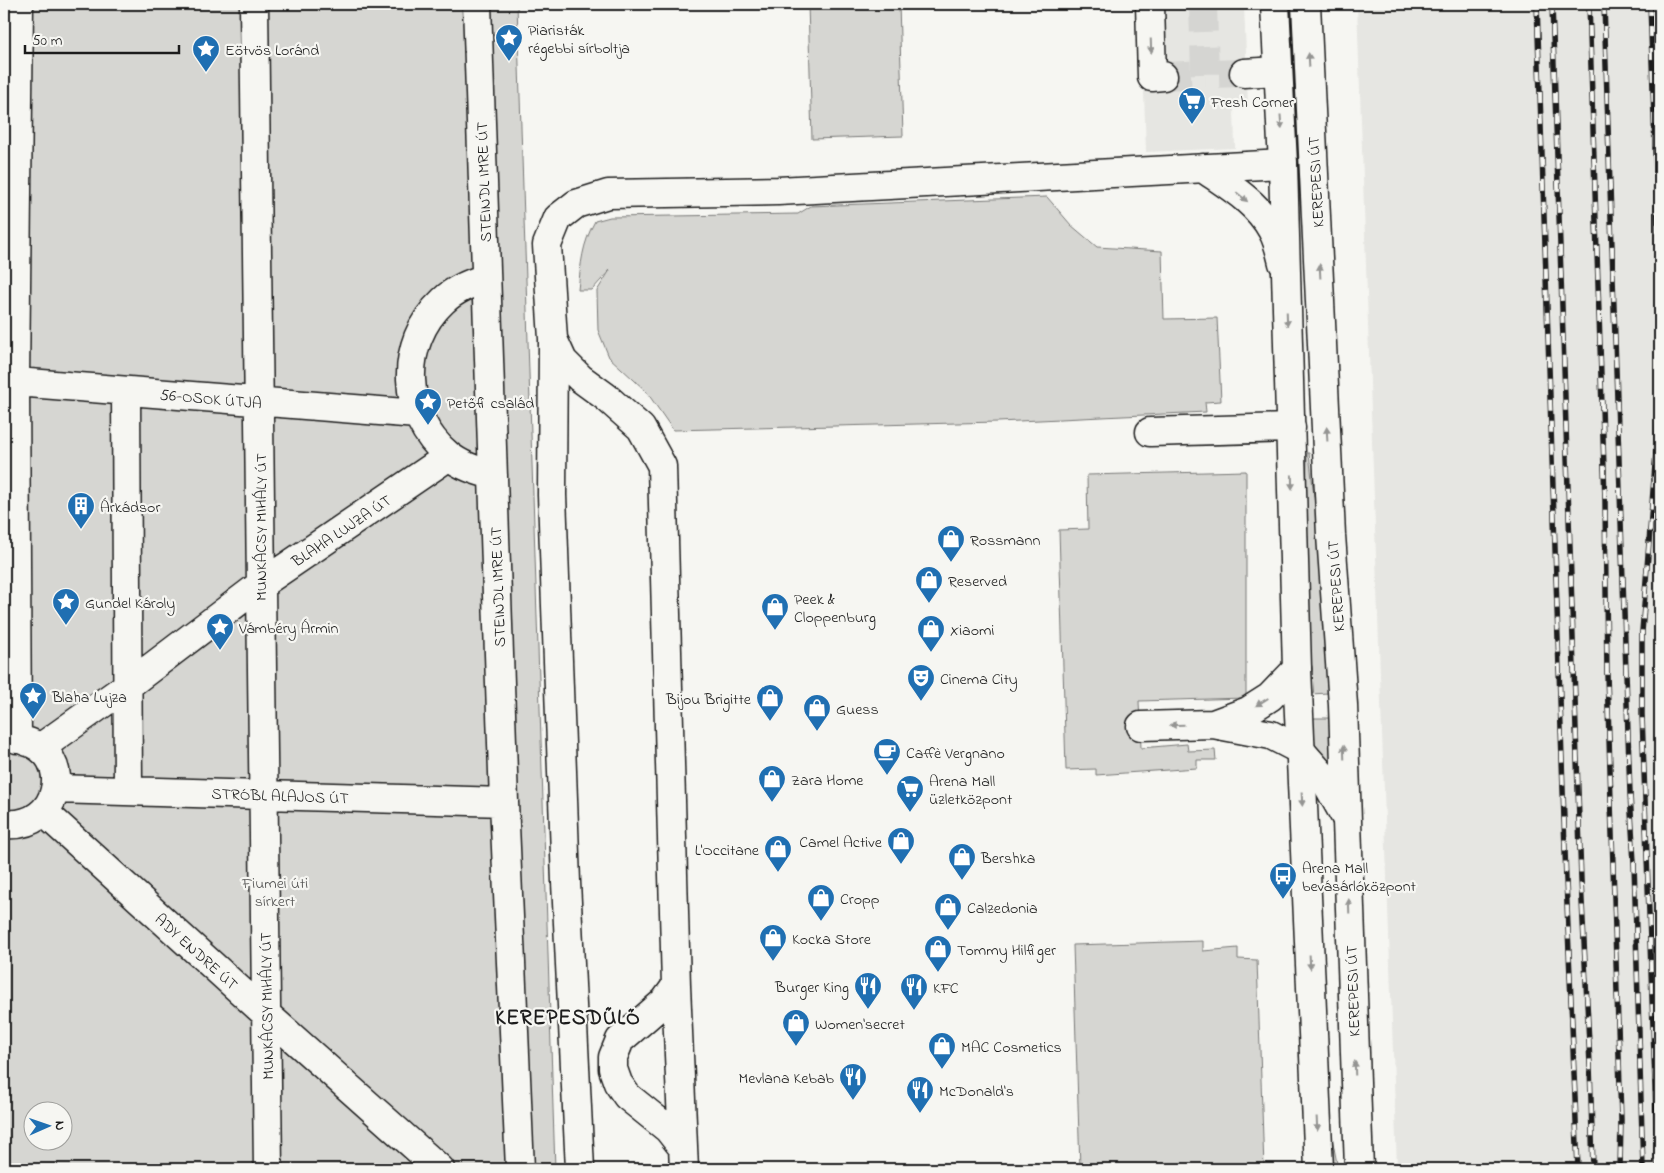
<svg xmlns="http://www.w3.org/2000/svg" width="1664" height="1173" font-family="'Indie Flower',sans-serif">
<rect width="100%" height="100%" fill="#f6f6f2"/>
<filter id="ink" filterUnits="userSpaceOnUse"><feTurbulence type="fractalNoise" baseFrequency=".02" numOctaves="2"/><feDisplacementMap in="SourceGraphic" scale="10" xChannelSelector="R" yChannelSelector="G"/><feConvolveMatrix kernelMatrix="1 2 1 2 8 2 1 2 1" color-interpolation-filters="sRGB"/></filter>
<g filter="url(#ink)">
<path fill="#e6e6e2" d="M1141,4H1244L1248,107L1234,108L1235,148L1146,152Z
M1357,4H1660V1169H1397Z"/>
<path fill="#d6d6d2" stroke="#797977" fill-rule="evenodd" d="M4,4H517L555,1169H4ZM32,1110H62V1140H32Z
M808,4H899L903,136L812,139Z
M1047,197L1071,225L1097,247L1162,251L1164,319L1217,318L1221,401L1205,402L1206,412L998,422L673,430L646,391L609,357L598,330L597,291L610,270L592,290H578C581,264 582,244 595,221L610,217L798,214L811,206Z
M1307,453H1309L1322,566L1328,693L1311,694L1306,512Z
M1246,471V698L1139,701L1141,748L1187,744L1188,751L1215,750L1216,760H1197V768L1096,775V769L1066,770L1059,530L1088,529L1087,475Z
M1311,718H1330L1334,779L1312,743Z
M1203,941V951L1238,948V959L1257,960L1264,1169H1080L1073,945Z
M1329,1132H1331L1338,1169H1332Z"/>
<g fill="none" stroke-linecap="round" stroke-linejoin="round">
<path stroke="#d5d5d2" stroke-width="28" stroke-dasharray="28 14" stroke-linecap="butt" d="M1203,4L1205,74L1244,73
M1163,76L1205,74"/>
<defs>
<path id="minor" d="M254,4L268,1169
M477,4L504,802L520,1169
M1150,4L1152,77L1163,76
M1244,73L1278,71
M1203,168C1227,185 1257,202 1272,230C1278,240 1280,251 1283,263
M486,278C471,283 455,289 443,301C398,343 401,416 448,455C461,466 477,471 493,475
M553,339L563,361L580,378L606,397L641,428L662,466L676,986L684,1169
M4,381L417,414
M126,391L128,791
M1150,432L1291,428
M1213,724L1248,711L1270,697L1297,669
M1141,726L1213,724L1271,735L1300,750L1322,775L1346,818
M17,739L15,382L19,4
M40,748L127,686L260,585L449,456
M55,789L504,802
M44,812L266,1014L440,1169
M4,824C62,830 75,754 25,741
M676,986L665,1001L620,1040L613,1057V1069L618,1083L627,1096L668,1129L683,1148
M580,1169L566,882L552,495L553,339L547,245L558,218L576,204L608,194L778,191L1283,164"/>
<path id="major" d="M1275,4L1283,164L1297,669L1319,1169
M1306,4L1331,535L1343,705L1359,1169"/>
</defs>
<use href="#minor" stroke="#1c1c1c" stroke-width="31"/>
<use href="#major" stroke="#1c1c1c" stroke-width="31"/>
<use href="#minor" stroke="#f6f6f2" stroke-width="28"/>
<use href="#major" stroke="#f6f6f2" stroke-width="28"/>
<defs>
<path id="rail" d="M1537,4L1566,880L1578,1169
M1552,4L1581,880L1590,1064L1593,1169
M1589,4L1605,500L1607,674L1621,1120L1620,1169
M1604,4L1630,794L1634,863L1643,1169
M1650,4L1660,289
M1658,1169L1642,714V632L1660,401"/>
</defs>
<use href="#rail" stroke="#1c1c1c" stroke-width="5.5"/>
<use href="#rail" stroke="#f6f6f2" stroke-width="4" stroke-dasharray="11" stroke-linecap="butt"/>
</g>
<defs><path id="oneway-solid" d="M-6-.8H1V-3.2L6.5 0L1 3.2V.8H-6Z" transform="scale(1.25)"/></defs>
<g fill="#949492">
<use href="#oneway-solid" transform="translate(1151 46) rotate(88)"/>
<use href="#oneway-solid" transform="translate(1309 60) rotate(-93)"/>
<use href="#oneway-solid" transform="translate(1281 122) rotate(86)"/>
<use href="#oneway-solid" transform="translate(1242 197) rotate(40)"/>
<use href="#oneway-solid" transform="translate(1320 271) rotate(-93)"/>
<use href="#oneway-solid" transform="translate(1287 319) rotate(88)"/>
<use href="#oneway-solid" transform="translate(1327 434) rotate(-93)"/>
<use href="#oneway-solid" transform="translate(1292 482) rotate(89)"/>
<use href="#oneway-solid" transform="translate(1262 702) rotate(148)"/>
<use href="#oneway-solid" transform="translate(1177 725) rotate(179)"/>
<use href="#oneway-solid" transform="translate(1344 752) rotate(-92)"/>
<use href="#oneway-solid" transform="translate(1302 799) rotate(87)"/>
<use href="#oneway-solid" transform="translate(1349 906) rotate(-92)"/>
<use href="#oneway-solid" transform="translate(1310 962) rotate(87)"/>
<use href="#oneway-solid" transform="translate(1355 1068) rotate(-92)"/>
<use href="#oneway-solid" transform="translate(1317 1124) rotate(87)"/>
</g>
</g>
<defs>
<symbol id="sight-pin" viewBox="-11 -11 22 30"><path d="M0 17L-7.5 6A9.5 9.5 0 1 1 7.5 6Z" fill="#1f6fb2" stroke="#f6f6f2"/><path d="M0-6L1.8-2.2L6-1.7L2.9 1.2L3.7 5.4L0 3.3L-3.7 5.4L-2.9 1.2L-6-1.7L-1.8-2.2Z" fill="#fff"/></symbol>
<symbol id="supermarket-pin" viewBox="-11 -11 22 30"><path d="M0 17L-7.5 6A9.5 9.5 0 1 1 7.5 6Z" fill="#1f6fb2" stroke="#f6f6f2"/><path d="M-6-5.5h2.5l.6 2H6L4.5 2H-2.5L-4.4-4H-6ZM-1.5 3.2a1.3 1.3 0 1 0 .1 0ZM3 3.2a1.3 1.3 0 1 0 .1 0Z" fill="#fff"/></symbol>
<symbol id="building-pin" viewBox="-11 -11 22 30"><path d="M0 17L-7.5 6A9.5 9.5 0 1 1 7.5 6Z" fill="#1f6fb2" stroke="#f6f6f2"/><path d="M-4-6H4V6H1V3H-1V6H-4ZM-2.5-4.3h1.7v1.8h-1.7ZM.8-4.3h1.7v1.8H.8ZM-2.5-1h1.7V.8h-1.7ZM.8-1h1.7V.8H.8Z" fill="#fff"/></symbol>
<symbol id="shop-pin" viewBox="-11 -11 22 30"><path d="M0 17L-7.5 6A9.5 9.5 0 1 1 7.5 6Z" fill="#1f6fb2" stroke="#f6f6f2"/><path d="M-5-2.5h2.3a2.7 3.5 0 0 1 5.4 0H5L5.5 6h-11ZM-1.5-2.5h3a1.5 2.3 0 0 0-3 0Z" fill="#fff"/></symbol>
<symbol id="theatre-pin" viewBox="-11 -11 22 30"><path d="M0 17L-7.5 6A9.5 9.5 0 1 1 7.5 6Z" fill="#1f6fb2" stroke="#f6f6f2"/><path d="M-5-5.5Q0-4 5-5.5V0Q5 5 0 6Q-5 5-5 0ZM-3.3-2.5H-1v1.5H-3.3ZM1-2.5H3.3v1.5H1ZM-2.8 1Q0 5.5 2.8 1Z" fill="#fff"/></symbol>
<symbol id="cafe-pin" viewBox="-11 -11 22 30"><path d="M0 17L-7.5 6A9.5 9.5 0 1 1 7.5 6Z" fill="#1f6fb2" stroke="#f6f6f2"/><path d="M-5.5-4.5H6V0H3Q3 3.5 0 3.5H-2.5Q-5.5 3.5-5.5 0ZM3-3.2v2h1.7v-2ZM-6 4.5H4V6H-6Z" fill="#fff"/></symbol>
<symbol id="bus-pin" viewBox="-11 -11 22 30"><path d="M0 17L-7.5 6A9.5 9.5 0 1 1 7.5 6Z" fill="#1f6fb2" stroke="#f6f6f2"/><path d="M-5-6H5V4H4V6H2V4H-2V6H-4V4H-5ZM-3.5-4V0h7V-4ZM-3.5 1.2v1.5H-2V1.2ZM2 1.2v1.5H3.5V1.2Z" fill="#fff"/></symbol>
<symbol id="restaurant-pin" viewBox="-11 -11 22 30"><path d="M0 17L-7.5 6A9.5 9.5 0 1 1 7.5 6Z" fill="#1f6fb2" stroke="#f6f6f2"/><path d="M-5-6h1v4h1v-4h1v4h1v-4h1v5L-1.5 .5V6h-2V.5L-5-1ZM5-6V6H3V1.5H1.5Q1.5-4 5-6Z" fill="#fff"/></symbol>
</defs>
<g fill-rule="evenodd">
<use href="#sight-pin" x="493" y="22" width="32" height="43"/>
<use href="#sight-pin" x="190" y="33" width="32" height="43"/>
<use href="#supermarket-pin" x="1176" y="85" width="32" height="43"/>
<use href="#sight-pin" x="412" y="386" width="32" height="43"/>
<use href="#building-pin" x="65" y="490" width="32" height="43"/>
<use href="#shop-pin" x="935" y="523" width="32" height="43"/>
<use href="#shop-pin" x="913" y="564" width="32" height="43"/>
<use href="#sight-pin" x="50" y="586" width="32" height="43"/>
<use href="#shop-pin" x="759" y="591" width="32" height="43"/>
<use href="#sight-pin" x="204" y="611" width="32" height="43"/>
<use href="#shop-pin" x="915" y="613" width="32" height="43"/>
<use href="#theatre-pin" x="905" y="662" width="32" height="43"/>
<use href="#sight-pin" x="17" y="680" width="32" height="43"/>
<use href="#shop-pin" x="754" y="682" width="32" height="43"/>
<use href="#shop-pin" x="801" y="692" width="32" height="43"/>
<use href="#cafe-pin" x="871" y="736" width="32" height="43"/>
<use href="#shop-pin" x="756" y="763" width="32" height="43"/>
<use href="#supermarket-pin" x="894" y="773" width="32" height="43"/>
<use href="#shop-pin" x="885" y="825" width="32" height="43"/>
<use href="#shop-pin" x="762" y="833" width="32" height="43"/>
<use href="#shop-pin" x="946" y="841" width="32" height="43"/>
<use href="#bus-pin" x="1267" y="860" width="32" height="43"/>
<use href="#shop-pin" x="805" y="882" width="32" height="43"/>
<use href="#shop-pin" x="932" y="891" width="32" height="43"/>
<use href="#shop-pin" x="757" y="922" width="32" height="43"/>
<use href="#shop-pin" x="922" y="933" width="32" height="43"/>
<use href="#restaurant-pin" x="852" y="970" width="32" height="43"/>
<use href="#restaurant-pin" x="898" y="971" width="32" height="43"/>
<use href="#shop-pin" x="780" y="1007" width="32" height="43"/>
<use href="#shop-pin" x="926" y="1030" width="32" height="43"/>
<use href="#restaurant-pin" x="837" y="1061" width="32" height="43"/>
<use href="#restaurant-pin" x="904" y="1074" width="32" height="43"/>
</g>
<g text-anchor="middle" stroke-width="4.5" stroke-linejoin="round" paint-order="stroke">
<g font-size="16" fill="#1c1c1c" stroke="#f6f6f2" text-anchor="start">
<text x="528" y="35">Piaristák<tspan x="528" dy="18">régebbi sírboltja</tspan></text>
<text x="225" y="55">Eötvös Loránd</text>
<text x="1211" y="107">Fresh Corner</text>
<text x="447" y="408">Petőfi család</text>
<text x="100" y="512">Árkádsor</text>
<text x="970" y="545">Rossmann</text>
<text x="948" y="586">Reserved</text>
<text x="794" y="604">Peek &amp;<tspan x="794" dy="18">Cloppenburg</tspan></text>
<text x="85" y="608">Gundel Károly</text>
<text x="239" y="633">Vámbéry Ármin</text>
<text x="950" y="635">Xiaomi</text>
<text x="940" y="684">Cinema City</text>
<text x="52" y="702">Blaha Lujza</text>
<text x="751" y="704" text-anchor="end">Bijou Brigitte</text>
<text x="836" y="714">Guess</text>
<text x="906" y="758">Caffè Vergnano</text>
<text x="791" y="785">Zara Home</text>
<text x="929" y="786">Arena Mall<tspan x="929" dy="18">üzletközpont</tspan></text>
<text x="882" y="847" text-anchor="end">Camel Active</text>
<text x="759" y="855" text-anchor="end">L'Occitane</text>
<text x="981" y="863">Bershka</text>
<text x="1302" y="873">Arena Mall<tspan x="1302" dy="18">bevásárlóközpont</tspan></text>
<text x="840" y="904">Cropp</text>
<text x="967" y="913">Calzedonia</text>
<text x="792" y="944">Kocka Store</text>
<text x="957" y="955">Tommy Hilfiger</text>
<text x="849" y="992" text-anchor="end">Burger King</text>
<text x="933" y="993">KFC</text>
<text x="815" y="1029">Women'secret</text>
<text x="961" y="1052">MAC Cosmetics</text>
<text x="834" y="1083" text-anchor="end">Mevlana Kebab</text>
<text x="939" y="1096">McDonald's</text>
</g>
<g font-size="16" fill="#1c1c1c" stroke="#f6f6f2">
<text transform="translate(483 182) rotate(-92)" y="6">STEINDL IMRE ÚT</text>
<text transform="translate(1315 182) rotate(-93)" y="6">KEREPESI ÚT</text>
<text transform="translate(211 398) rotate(5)" y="6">56-OSOK ÚTJA</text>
<text transform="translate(260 527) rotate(-90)" y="6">MUNKÁCSY MIHÁLY ÚT</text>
<text transform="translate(341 530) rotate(-34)" y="6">BLAHA LUJZA ÚT</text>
<text transform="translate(1335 586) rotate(-94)" y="6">KEREPESI ÚT</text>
<text transform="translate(497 587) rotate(-92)" y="6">STEINDL IMRE ÚT</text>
<text transform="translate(280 795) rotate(2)" y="6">STRÓBL ALAJOS ÚT</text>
<text transform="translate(197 951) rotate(42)" y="6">ADY ENDRE ÚT</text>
<text transform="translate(1352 991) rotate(-92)" y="6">KEREPESI ÚT</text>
<text transform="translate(266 1006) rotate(-91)" y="6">MUNKÁCSY MIHÁLY ÚT</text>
</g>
<g font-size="16" fill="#545453" stroke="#f6f6f2">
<text x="275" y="888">Fiumei úti<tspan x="275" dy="18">sírkert</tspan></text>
</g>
<g font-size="21" font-weight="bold" letter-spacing="1" fill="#1c1c1c" stroke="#f6f6f2">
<text x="568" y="1024">KEREPESDŰLŐ</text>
</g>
</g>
<rect width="1664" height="1173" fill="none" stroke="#f6f6f2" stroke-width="20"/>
<rect x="10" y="10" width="1644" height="1153" fill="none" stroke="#1c1c1c" stroke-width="2" filter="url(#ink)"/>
<g transform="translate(48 1126) rotate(88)"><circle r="24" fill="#f6f6f2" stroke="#9f9f9c"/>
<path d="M0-4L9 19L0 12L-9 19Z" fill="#1f6fb2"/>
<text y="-8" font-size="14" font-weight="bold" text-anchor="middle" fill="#1c1c1c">N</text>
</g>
<path d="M25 45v8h154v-8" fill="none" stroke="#1c1c1c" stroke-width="2.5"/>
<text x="32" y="45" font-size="15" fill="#1c1c1c" stroke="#f6f6f2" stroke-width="4" paint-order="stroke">50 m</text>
</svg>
